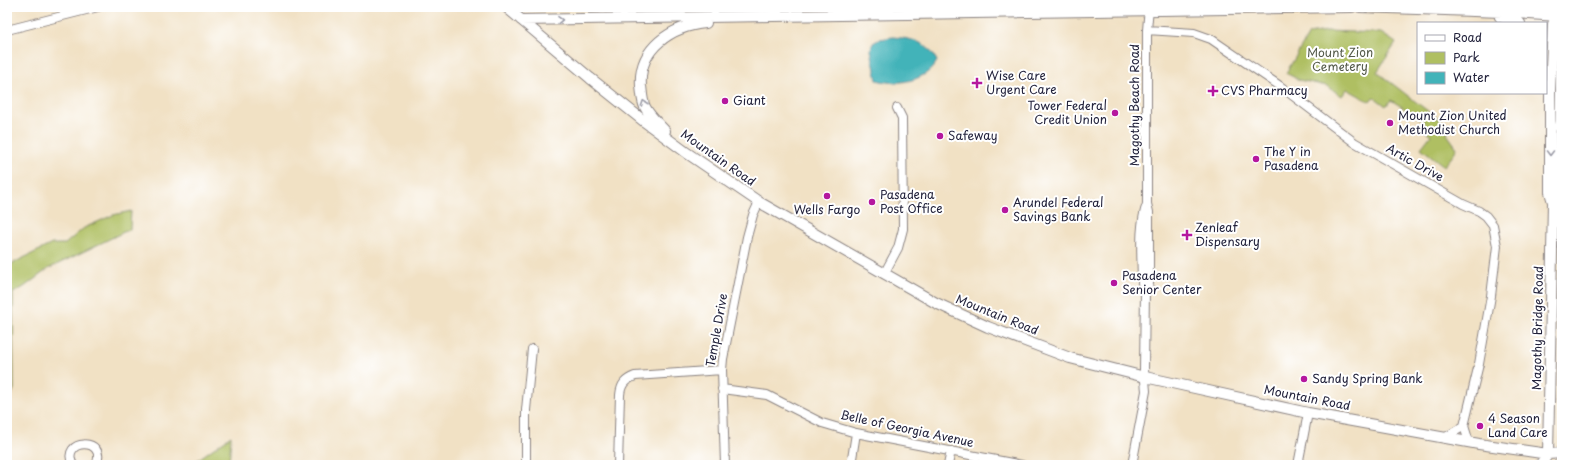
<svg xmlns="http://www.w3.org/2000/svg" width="1569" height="472" font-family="'Playpen Sans',sans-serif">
<rect width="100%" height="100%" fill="#fff"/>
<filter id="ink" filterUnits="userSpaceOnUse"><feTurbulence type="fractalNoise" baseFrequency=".025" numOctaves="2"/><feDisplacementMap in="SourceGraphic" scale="8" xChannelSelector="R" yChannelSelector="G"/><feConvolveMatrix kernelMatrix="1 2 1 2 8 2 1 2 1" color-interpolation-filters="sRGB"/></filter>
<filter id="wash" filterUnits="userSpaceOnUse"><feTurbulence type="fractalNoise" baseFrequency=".012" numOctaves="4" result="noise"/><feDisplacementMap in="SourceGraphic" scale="16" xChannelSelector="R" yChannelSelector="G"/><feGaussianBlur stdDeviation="0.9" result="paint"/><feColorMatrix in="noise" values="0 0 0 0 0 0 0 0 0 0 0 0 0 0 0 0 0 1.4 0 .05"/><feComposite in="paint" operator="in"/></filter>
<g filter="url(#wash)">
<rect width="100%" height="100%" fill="#f1e1c4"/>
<path fill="#afbf62" stroke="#68704e" d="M1326,31L1381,33L1396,43L1377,72L1450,128L1447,134L1457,148L1451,158L1444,166L1421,148L1431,135L1421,127L1424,121L1391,100L1386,106L1374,97L1370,102L1347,89L1342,96L1327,86L1299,80L1286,73L1309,34Z
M131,211L130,229L48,269L24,287L13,293L14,389L7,406V266L52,244H65L84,228L113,215Z
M231,436L229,465H190Z"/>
<path fill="#42b3b9" stroke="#326a7a" d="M893,37C913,39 927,41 937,61C927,81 897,86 877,80L871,50L873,43L880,39Z"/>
</g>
<g filter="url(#ink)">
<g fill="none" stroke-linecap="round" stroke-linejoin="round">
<defs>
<path id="minor" d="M7,30L98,7
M1147,30L1194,33L1211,39L1280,86L1354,142L1463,204L1479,211L1486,216L1493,225L1497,246L1491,296L1479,364L1464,426L1469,442
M884,274L898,248L903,229L902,118L897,108
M1145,289L1149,284V212L1147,204V30L1149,7
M722,389L767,395L822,423L856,433L1022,465
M1446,437L1464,426
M73,465C59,438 109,437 96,465
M526,465V410L532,349
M618,465L620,395C621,384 625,380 635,376L722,370
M725,465L722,370L723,359L747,237L753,215L759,202
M851,465L856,433
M948,465L951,451
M1132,465L1146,391L1144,370L1145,289L1142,283C1142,258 1138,227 1147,204
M1298,465L1308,413"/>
<path id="major" d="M506,7L590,78L645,122L687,153L759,202L936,303L988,327L1070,358L1145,377L1308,413L1479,444L1548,454L1562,453
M1360,7L1502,12L1557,16
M1500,17L1520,23
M521,20L1352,7
M665,131C658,123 650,117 645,107C642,101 642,93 641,86C638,48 672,26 706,23
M1553,202L1558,193L1560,149L1562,24L1557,16
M1540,465L1548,454L1553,202L1550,192V90L1553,24L1557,16V7"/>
<path id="highway" d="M1557,16L1562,17
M1560,127L1562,120"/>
</defs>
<use href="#minor" stroke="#8a8280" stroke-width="10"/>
<use href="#major" stroke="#8a8280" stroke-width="12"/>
<use href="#highway" stroke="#8a8280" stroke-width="12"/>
<use href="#minor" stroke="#fff" stroke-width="8"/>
<use href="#major" stroke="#fff" stroke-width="10"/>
<use href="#highway" stroke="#fff" stroke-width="11"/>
</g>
<defs><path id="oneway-chevron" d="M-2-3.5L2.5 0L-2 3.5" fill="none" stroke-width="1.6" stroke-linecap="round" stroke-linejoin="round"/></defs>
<g stroke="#9c9ca7">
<use href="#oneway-chevron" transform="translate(560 20) rotate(-1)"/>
<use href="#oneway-chevron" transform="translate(644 103) rotate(-109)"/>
<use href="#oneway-chevron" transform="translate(1550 153) rotate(90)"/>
</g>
</g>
<g fill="#b5179e" stroke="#fff" stroke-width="1.5">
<path d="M975 77h4v4h4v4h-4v4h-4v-4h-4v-4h4z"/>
<path d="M1211 85h4v4h4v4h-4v4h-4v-4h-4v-4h4z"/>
<circle cx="725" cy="101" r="4"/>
<circle cx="1115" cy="113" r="4"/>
<circle cx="1390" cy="123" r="4"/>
<circle cx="940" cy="136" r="4"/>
<circle cx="1256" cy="159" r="4"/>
<circle cx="827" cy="196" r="4"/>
<circle cx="872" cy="202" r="4"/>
<circle cx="1005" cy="210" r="4"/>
<path d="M1185 229h4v4h4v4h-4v4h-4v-4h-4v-4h4z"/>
<circle cx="1114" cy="283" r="4"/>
<circle cx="1304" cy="379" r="4"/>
<circle cx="1480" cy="426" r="4"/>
</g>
<g text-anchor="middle" stroke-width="4" stroke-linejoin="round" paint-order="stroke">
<g font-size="12" fill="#535949" stroke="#fff">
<text x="1340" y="57">Mount Zion<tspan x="1340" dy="14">Cemetery</tspan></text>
</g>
<g font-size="12" fill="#22223b" stroke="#fff" text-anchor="start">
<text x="986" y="80">Wise Care<tspan x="986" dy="14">Urgent Care</tspan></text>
<text x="1221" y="95">CVS Pharmacy</text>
<text x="733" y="105">Giant</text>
<text x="1107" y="110" text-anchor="end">Tower Federal<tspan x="1107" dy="14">Credit Union</tspan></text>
<text x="1398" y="120">Mount Zion United<tspan x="1398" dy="14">Methodist Church</tspan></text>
<text x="948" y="140">Safeway</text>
<text x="1264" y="156">The Y in<tspan x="1264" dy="14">Pasadena</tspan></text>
<text x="880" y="199">Pasadena<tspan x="880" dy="14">Post Office</tspan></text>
<text x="1013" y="207">Arundel Federal<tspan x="1013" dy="14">Savings Bank</tspan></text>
<text x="827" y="214" text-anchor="middle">Wells Fargo</text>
<text x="1195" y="232">Zenleaf<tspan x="1195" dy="14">Dispensary</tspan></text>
<text x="1122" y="280">Pasadena<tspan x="1122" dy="14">Senior Center</tspan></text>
<text x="1312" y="383">Sandy Spring Bank</text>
<text x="1488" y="423">4 Season<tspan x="1488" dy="14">Land Care</tspan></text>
</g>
<g font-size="12" fill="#22223b" stroke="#fff">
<text transform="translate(1135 105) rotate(-90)" y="4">Magothy Beach Road</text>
<text transform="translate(718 158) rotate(35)" y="4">Mountain Road</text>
<text transform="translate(1415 163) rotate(29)" y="4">Artic Drive</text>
<text transform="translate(997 315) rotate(22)" y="4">Mountain Road</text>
<text transform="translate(1538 328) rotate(-89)" y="4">Magothy Bridge Road</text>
<text transform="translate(717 330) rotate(-80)" y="4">Temple Drive</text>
<text transform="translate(1307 398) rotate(11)" y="4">Mountain Road</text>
<text transform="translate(907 429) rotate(12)" y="4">Belle of Georgia Avenue</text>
</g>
</g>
<rect width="1569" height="472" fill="none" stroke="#fff" stroke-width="24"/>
<rect x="1417" y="22" width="130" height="72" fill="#ffffff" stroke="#a7a7b1"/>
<rect x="1425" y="35" width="20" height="6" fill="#ffffff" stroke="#a7a7b1"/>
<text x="1453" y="42" font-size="12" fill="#22223b">Road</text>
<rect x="1425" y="52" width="20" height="12" fill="#afbf62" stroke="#a7a7b1"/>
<text x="1453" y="62" font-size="12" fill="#22223b">Park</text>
<rect x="1425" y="72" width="20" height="12" fill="#42b3b9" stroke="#a7a7b1"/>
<text x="1453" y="82" font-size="12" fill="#22223b">Water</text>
</svg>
